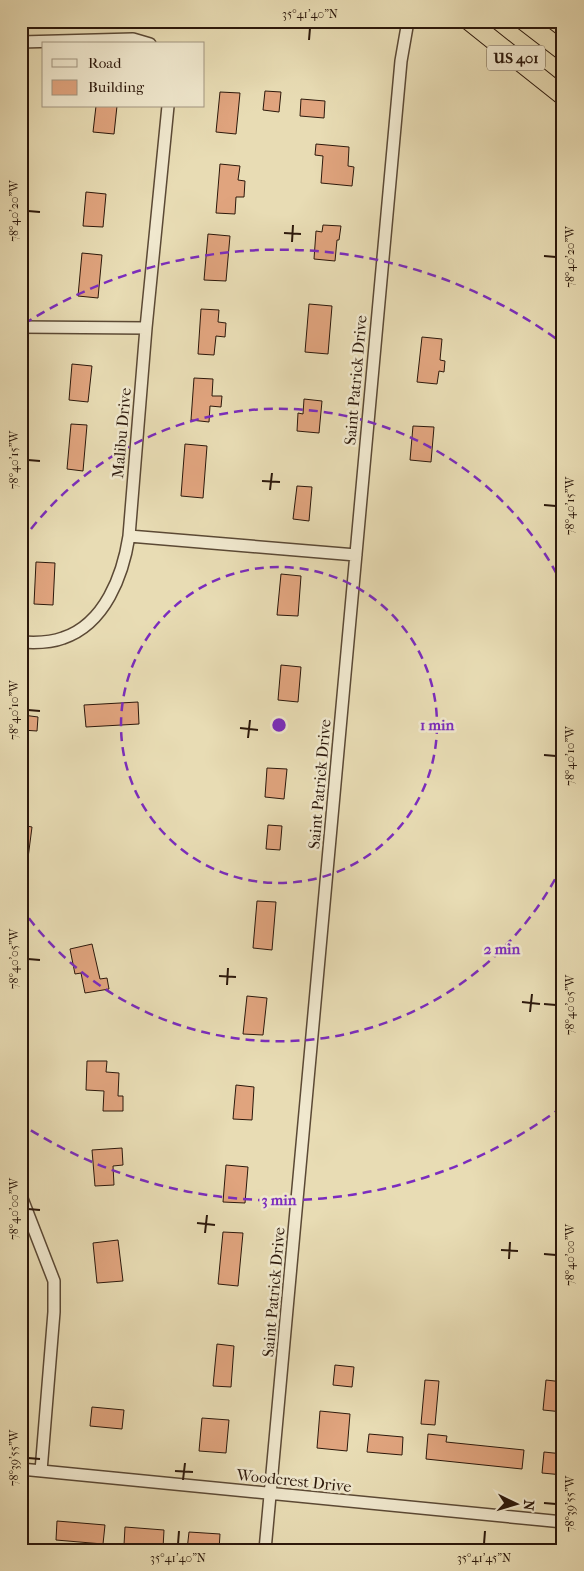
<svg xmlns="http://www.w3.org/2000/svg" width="584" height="1571" font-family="'IM FELL French Canon',serif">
<rect width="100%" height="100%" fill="#e8dcb4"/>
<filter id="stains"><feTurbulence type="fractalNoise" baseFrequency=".004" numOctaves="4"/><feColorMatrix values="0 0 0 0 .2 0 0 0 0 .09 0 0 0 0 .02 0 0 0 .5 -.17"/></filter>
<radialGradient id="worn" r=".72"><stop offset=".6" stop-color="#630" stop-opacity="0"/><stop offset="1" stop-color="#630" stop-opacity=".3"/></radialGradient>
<path fill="#e0a47e" stroke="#2c180b" d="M265,91L281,92L279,112L263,110Z
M220,92L240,93L236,134L216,132Z
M301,99L325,101L324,118L300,116Z
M96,106H117L114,134L93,132Z
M316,144L349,147L348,166L354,167L352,186L321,183L323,156L315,155Z
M220,164L240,166L238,180L245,181L244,197H236L235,214L216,213Z
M86,192L106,194L103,227L83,226Z
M323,225L341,226L339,240H337L335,261L314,259L316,231L322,232Z
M208,234L230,236L226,281L204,280Z
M82,253L102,255L98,298L78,296Z
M309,304L332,306L328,354L305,352Z
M201,309L219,310L218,322L226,323L225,337L216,336L214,355L198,354Z
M422,337L442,339L440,360L445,361L444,372L439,371L437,384L417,382Z
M72,364L92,366L88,402L69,400Z
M194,378L213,379L212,396H222L221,407L210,406L209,422L191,420Z
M304,399L322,401L319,433L297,431L298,413L303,414Z
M71,424L87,425L83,471L67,469Z
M413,426L434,427L431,462L410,460Z
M185,444L207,446L203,498L181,496Z
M297,486L312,487L309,521L293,519Z
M36,562L55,563L53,605L34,604Z
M281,574L301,576L298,616L277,615Z
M281,665L301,667L298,702L278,700Z
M138,702L139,724L86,727L84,705Z
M23,715L38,717L37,731L22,730Z
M267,768L287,769L284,799L265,797Z
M21,825L32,827L28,858H21Z
M268,825L282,826L280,850L266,849Z
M257,901L276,902L272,950L253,948Z
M92,944L100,979L107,978L109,989L85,993L81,973L75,974L70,949Z
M247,996L267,998L263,1035L243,1034Z
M87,1061H107L106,1072L119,1073L118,1096H123V1111H103L104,1091L86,1090Z
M236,1085L254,1087L252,1120L233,1119Z
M122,1148L123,1165L113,1166L114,1185L95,1186L92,1150Z
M226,1165L248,1167L245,1203L223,1202Z
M223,1232L243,1233L238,1286L218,1284Z
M118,1240L123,1281L97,1283L93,1243Z
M217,1344L234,1346L231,1387L213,1386Z
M335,1365L354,1367L352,1387L333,1385Z
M425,1380L439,1381L435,1425L421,1424Z
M546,1380L563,1382V1412L543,1410Z
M92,1407L124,1410L122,1429L90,1426Z
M320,1411L350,1414L347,1451L317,1448Z
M202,1418L229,1420L226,1453L199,1451Z
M369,1434L403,1437L402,1455L367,1452Z
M428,1434L447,1436L446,1442L524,1450L522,1469L426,1459Z
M544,1452L563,1454V1475L542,1473Z
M57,1521L105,1525L103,1544L56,1540Z
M125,1527L164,1530L163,1548L124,1545Z
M189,1532L220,1534L219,1550H187Z"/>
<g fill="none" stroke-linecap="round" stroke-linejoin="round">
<defs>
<path id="minor" d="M21,42L133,39L150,44
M21,327L146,328
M129,536L356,555
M21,642C35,643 50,643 63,638C105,624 123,575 129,536L146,328L168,106
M21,1196L54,1281V1312L41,1471
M21,1469L563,1522
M265,1550L401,61L408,21"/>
<path id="trunk" d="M469,21L563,96
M524,21L563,51"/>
</defs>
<use href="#minor" stroke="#5b4935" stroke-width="14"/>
<use href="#trunk" stroke="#2c180b" stroke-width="20"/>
<use href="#minor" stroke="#f0e8ce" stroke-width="11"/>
<use href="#trunk" stroke="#e8dcb4" stroke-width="18"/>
</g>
<path fill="none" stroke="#2c180b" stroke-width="2" d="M309,40L310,28M28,211L40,212M284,233L301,234M292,242L293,225M544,256L556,257M28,460L40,461M262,481L280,482M270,490L272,473M544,505L556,506M28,710L40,711M240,728L258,730M248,738L250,720M544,755L556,756M28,959L40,960M219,976L236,977M227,985L228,968M522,1002L540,1004M544,1004L556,1005M530,1012L532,994M28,1209L40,1210M197,1223L215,1225M205,1233L207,1215M501,1250L518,1251M544,1254L556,1255M509,1259L510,1242M28,1458L40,1459M175,1471L193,1472M183,1480L185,1463M544,1503L556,1504M178,1544L179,1531M484,1544L485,1531"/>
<g fill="none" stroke="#7b2cbf" stroke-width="2.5" stroke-dasharray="9 6">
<circle cx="279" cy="725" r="158"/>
<path d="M562 866A316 316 0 0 1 22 909M22 541A316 316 0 0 1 562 584"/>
<path d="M562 1107A475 475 0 0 1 24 1126M24 324A475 475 0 0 1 562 343"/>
</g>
<g text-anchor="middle" stroke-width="5" stroke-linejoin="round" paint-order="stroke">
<rect fill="#f0e8ce" stroke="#675646" stroke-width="1" x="487" y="45.5" width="58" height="25" rx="4"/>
<g font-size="15" font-weight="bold" fill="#2c180b">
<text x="516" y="63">US 401</text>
</g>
<g font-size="16" fill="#2c180b" stroke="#f0e8ce">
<text transform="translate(355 380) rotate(-85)" y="6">Saint Patrick Drive</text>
<text transform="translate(121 433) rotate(-85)" y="6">Malibu Drive</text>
<text transform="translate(319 784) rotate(-85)" y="6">Saint Patrick Drive</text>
<text transform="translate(273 1292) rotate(-85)" y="6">Saint Patrick Drive</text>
<text transform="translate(294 1480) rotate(6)" y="6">Woodcrest Drive</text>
</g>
</g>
<circle cx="279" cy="725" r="8" fill="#7b2cbf" stroke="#f0e8ce" stroke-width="2.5"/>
<g font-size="15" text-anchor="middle" font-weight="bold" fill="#7b2cbf" stroke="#f0e8ce" stroke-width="5" stroke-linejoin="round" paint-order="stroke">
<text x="437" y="730">1 min</text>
<text x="502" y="954">2 min</text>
<text x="279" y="1205">3 min</text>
</g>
<rect width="584" height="1571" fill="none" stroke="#e8dcb4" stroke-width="55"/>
<rect x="42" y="42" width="162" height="65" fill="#f0e8ce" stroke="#a29580"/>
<rect x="52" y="59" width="25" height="8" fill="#f0e8ce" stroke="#a29580"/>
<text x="88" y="68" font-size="15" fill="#2c180b">Road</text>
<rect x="52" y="80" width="25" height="15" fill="#e0a47e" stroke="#a29580"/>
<text x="88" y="92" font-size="15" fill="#2c180b">Building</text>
<g transform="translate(516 1504) rotate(95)" stroke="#f0e8ce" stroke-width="4" paint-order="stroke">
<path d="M0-4L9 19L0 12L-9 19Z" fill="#2c180b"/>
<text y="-8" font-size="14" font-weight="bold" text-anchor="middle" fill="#2c180b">N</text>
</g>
<rect x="28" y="28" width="528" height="1516" fill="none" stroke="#2c180b" stroke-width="2"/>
<g font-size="12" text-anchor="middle" fill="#2c180b">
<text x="310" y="18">35°41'40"N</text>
<text transform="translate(14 211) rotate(-90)" y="4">78°40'20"W</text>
<text transform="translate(570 257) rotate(-90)" y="4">78°40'20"W</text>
<text transform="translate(14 460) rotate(-90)" y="4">78°40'15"W</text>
<text transform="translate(570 506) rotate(-90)" y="4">78°40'15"W</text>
<text transform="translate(14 710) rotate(-90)" y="4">78°40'10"W</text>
<text transform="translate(570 756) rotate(-90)" y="4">78°40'10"W</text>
<text transform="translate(14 959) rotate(-90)" y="4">78°40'05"W</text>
<text transform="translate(570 1005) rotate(-90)" y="4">78°40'05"W</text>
<text transform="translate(14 1209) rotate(-90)" y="4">78°40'00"W</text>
<text transform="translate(570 1255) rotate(-90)" y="4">78°40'00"W</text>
<text transform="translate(14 1458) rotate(-90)" y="4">78°39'55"W</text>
<text transform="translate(570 1504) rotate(-90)" y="4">78°39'55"W</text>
<text x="178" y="1562">35°41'40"N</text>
<text x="484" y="1562">35°41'45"N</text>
</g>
<rect width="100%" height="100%" filter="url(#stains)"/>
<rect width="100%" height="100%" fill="url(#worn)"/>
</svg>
